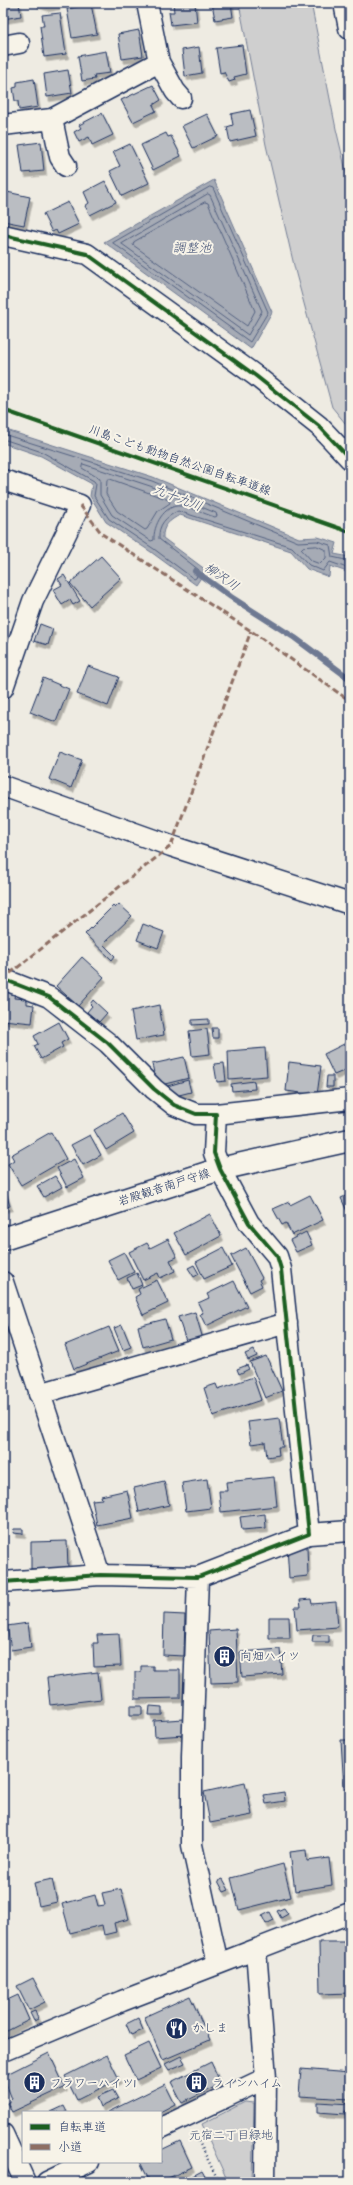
<svg xmlns="http://www.w3.org/2000/svg" width="353" height="2185" font-family="'Architects Daughter','Klee One',sans-serif">
<defs>
<filter id="shadow"><feDropShadow dx="2.5" dy="4.5" stdDeviation="0" flood-color="#0004"/></filter>
</defs>
<rect width="100%" height="100%" fill="#eeebe2"/>
<filter id="ink" filterUnits="userSpaceOnUse"><feTurbulence type="fractalNoise" baseFrequency=".025" numOctaves="2"/><feDisplacementMap in="SourceGraphic" scale="8" xChannelSelector="R" yChannelSelector="G"/><feConvolveMatrix kernelMatrix="1 2 1 2 8 2 1 2 1" color-interpolation-filters="sRGB"/></filter>
<g filter="url(#ink)">
<path fill="#cfcfcf" stroke="#757f96" d="M239,3H311L336,129L350,188V429L332,407L296,274L266,145Z
M245,2102L254,2103L252,2182H228L202,2124Z"/>
<path fill="#a6abb5" stroke="#6e7992" d="M214,180L272,312L251,349L104,242Z
M3,429L153,477L299,538L318,537L337,543L334,554L350,557V573L330,566L329,577L307,569L291,551L180,515C170,520 162,526 163,538L206,570L196,585L151,552L106,522L90,496L92,484L41,456L3,443Z"/>
<g fill="none" stroke-linecap="round" stroke-linejoin="round">
<path stroke="#536181" stroke-width="1" d="M210,187L213,188L268,312L250,342L113,243Z
M208,194L210,195L262,311L248,335L122,244Z
M205,202L208,203L255,311L247,326L133,245L134,242Z
M3,434L152,481L298,542L317,541L330,545L332,557L350,561
M3,439L42,452L94,481L96,484L94,496L109,519L154,549L194,579L196,578L199,570L159,539C158,524 166,517 178,511L292,547L309,565L323,571L330,562L350,569
M83,464L150,486L216,513L217,516L215,517C204,514 192,507 181,506C164,504 153,526 154,540L151,541L112,515L100,495V479L82,468Z
M110,479L169,500L170,503L158,511L147,529L145,530L117,511L106,494L107,480Z
M317,546L326,550V558L320,564L312,561L301,549L303,547Z"/>
<path stroke="#6e7992" stroke-width="6" d="M195,571L231,597L295,638L350,679"/>
</g>
<path fill="#babdc2" stroke="#1b2f5e" filter="url(#shadow)" d="M3,3H19L21,16L3,19Z
M35,3H58V5L47,7Z
M173,3H195L197,22L171,25L169,12H174Z
M212,3H231L233,17L215,20Z
M91,4L97,34L72,38L67,9Z
M60,13L66,54L44,57L40,26H44L42,15Z
M139,30L143,56L122,59L118,34Z
M242,45L246,74L234,77L235,80L229,82L224,72L220,73L216,48Z
M199,47L202,73L185,76L182,50Z
M106,51L110,73L94,75L95,79L82,81L78,56Z
M68,70L72,93L47,97L44,74Z
M34,79L38,107L19,110L18,101H15L13,88L17,87V82Z
M153,85L161,100L153,105L156,111L133,122L121,100Z
M250,110L256,136L230,142L227,127L233,125L231,114Z
M102,113L113,135L92,145L89,137L79,142L74,132L81,128L79,125Z
M207,114L218,136L193,148L182,126Z
M166,133L168,137L171,136L181,156L153,170L141,145Z
M41,142L44,171L23,173L19,145Z
M130,144L149,183L122,196L110,171L120,166L113,152Z
M105,181L116,202L90,215L85,206L89,203L84,192Z
M7,192L30,197L24,225L3,221Z
M68,202L79,224L58,234L56,230L52,232L43,214Z
M101,556L121,578L90,606L70,583Z
M64,575L80,601L73,605L70,600L62,605L53,590L62,585L58,579Z
M40,624L53,629L48,645L34,641Z
M88,666L119,677L108,706L77,694Z
M43,678L69,689L56,722L30,712Z
M60,752L82,760L71,788L49,779Z
M119,904L132,916L103,944L115,956L112,960L85,934L113,906L115,908Z
M143,924L164,932L158,948L137,940Z
M82,957L104,977L78,1006L56,986Z
M3,992L15,993L14,998L27,999V1004L34,1005L32,1023L3,1020Z
M93,1000L107,1013L99,1022L87,1012L92,1006L90,1004Z
M159,1005L164,1035L136,1040L131,1011Z
M209,1019V1024L192,1025V1020Z
M59,1022L68,1039L61,1043L63,1047L41,1059L34,1046L38,1044L34,1036Z
M212,1028H218V1038H213Z
M207,1029L210,1054L192,1056L189,1031Z
M350,1041V1074L349,1075L346,1070L334,1075L324,1054Z
M265,1048L267,1076L229,1079L228,1051Z
M184,1057L189,1078L157,1086L152,1064Z
M289,1062L321,1066L317,1095L286,1091Z
M224,1063L226,1081L217,1082L214,1064Z
M327,1076H333V1087H326Z
M188,1080L191,1092L175,1096L164,1087Z
M254,1081L255,1089L232,1091L231,1084Z
M122,1113L134,1133L106,1150L94,1130Z
M51,1132L66,1159L21,1185L8,1164L14,1160L11,1155Z
M90,1135L101,1155L83,1165L71,1145Z
M74,1159L84,1178L67,1187L57,1168Z
M55,1176L62,1187L44,1197L37,1186Z
M3,1190H5L10,1206L3,1208Z
M350,1194V1218L341,1198Z
M310,1195L323,1220L292,1235L286,1223L282,1225L273,1209L289,1202L290,1205Z
M210,1214L221,1236L186,1255L174,1233Z
M306,1232L312,1245L296,1252L290,1240Z
M168,1239L177,1257L170,1260L175,1271L160,1278L158,1273L143,1280L129,1252L147,1243L150,1248Z
M223,1248L232,1266L204,1279L196,1262Z
M246,1248L262,1278L259,1280L262,1286L250,1292L231,1256Z
M124,1252L134,1272L118,1280L108,1260Z
M194,1265L199,1274L194,1277L188,1268Z
M137,1273L142,1285L132,1289L127,1278Z
M157,1280L168,1303L143,1315L135,1297L140,1294L138,1289Z
M234,1281L247,1306L206,1326L200,1314L203,1313L198,1303L209,1298L207,1294Z
M195,1312L203,1339L187,1344L178,1317Z
M3,1316L7,1328L3,1329Z
M165,1319L171,1339L143,1347L138,1326Z
M122,1325L131,1347L123,1350L114,1328Z
M109,1327L119,1351L74,1369L65,1345Z
M254,1350L257,1356L248,1360L245,1354Z
M266,1356L282,1391L265,1398L250,1362Z
M247,1365L249,1369L239,1374L237,1369Z
M253,1377L261,1400L213,1416L204,1388L216,1384L218,1389Z
M279,1418L283,1447H278L279,1455L267,1457L265,1442L251,1444L248,1422Z
M274,1477L277,1506L221,1512L219,1491H227L226,1482Z
M207,1479L211,1508L186,1511L182,1483Z
M164,1481L169,1505L139,1512L134,1488Z
M127,1490L133,1518L97,1525L92,1500L102,1499L101,1496Z
M265,1514L266,1528L242,1530L240,1517Z
M14,1529H23V1534L13,1533Z
M67,1541L68,1568L31,1569V1542Z
M307,1546L308,1576L289,1578L287,1547Z
M311,1599L312,1604L336,1602L338,1627L297,1630L295,1607H301L300,1600Z
M164,1614L185,1615L184,1656L163,1655Z
M269,1617H289L290,1638H269Z
M28,1623L31,1647L11,1650L7,1626Z
M236,1629L238,1682L211,1683L209,1631Z
M119,1634L121,1666L94,1667L93,1643H98L97,1635Z
M313,1635H329V1642H312Z
M280,1649L282,1674L242,1677L240,1652Z
M141,1666H153V1670H180V1698L135,1699V1672H141Z
M98,1672L101,1699L50,1705L47,1678Z
M130,1706H142V1715H130Z
M150,1706L162,1707V1715H149Z
M183,1719L185,1735L155,1737L154,1721Z
M341,1740H350V1789H344Z
M245,1783L252,1815L210,1823L204,1792Z
M284,1792L285,1801L266,1804L264,1795Z
M306,1850L307,1861L329,1858L332,1885L295,1891L290,1852Z
M283,1864L291,1897L239,1910L231,1878Z
M350,1878V1889H345L344,1879Z
M52,1879L57,1902L39,1906L34,1883Z
M223,1879L229,1890L224,1892L218,1881Z
M121,1889L129,1919L114,1923L116,1932L104,1935L102,1925L70,1933L62,1904L95,1895L98,1906L105,1905L102,1893Z
M284,1908L288,1914L281,1918L277,1911Z
M270,1912L274,1920L266,1924L262,1916Z
M319,1942H347V1952H350V1993L320,1994Z
M33,1978L45,2002L29,2010L17,1986Z
M18,1995L29,2020L3,2033V2002Z
M190,1996L210,2040L163,2060L144,2017Z
M35,2011L38,2019L34,2021L30,2013Z
M138,2018L143,2030L131,2035L126,2024Z
M149,2043L161,2068L136,2080L124,2055Z
M49,2053L65,2087L12,2112L7,2103L12,2099L3,2076Z
M107,2055L119,2079L77,2100L65,2076Z
M181,2056L185,2063L169,2070L165,2064Z
M211,2062L221,2084L182,2103L171,2082Z
M301,2069L350,2073V2099L299,2096Z
M165,2084L175,2104L160,2112H108Z
M113,2090L118,2099L101,2107L97,2097Z
M318,2102L350,2104V2111H345V2114L318,2112Z
M64,2106L67,2112H51Z
M180,2141L192,2167L160,2182H150L140,2162H161V2150Z
M202,2171L208,2182H181Z"/>
<g fill="none" stroke-linecap="round" stroke-linejoin="round">
<defs>
<path id="minor" d="M3,46L19,43
M159,62L175,91L181,98
M52,119L60,157L66,166
M3,125L52,119L159,62L147,3
M3,235L87,254L256,376L319,426L350,459
M3,480L80,505L33,601L3,688
M3,786L171,846L350,904
M3,979L49,997L108,1043L154,1089L174,1105L196,1114H216L214,1153L220,1169L249,1223L277,1256L281,1269L309,1534L198,1577L100,1575L3,1582
M216,1114L350,1099
M3,1282L100,1575
M39,1394L287,1323
M309,1534L350,1531
M198,1577L192,1757V1845L218,1964
M256,1950L266,2078L265,2182
M3,2051L122,2001L350,1913
M161,2128L266,2078
M3,2134L25,2182
M47,2182L89,2162"/>
<path id="major" d="M3,1239L220,1169L350,1140"/>
<path id="highway" d="M345,3L350,28"/>
</defs>
<use href="#minor" stroke="#1b2f5e" stroke-width="23"/>
<use href="#major" stroke="#1b2f5e" stroke-width="25"/>
<use href="#highway" stroke="#1b2f5e" stroke-width="25"/>
<path stroke="#1b2f5e" stroke-width="2.5" stroke-dasharray="1 3" stroke-linecap="butt" d="M195,2134L219,2182"/>
<use href="#minor" stroke="#f7f3e8" stroke-width="20"/>
<use href="#major" stroke="#f7f3e8" stroke-width="22"/>
<use href="#highway" stroke="#f7f3e8" stroke-width="22"/>
<path stroke="#8d6e63" stroke-width="3" stroke-dasharray="6 3" stroke-linecap="butt" d="M80,505L102,534L251,631L350,701
M3,979L171,846L251,631"/>
<defs>
<path id="cycleway" d="M3,235L87,254L256,376L319,426L350,459
M3,410L350,532
M3,979L49,997L108,1043L154,1089L174,1105L196,1114H216L214,1153L220,1169L249,1223L277,1256L281,1269L309,1534L198,1577L100,1575L3,1582"/>
</defs>
<use href="#cycleway" stroke="#f7f3e8" stroke-width="6"/>
<use href="#cycleway" stroke="#1b5e20" stroke-width="4"/>
</g>
</g>
<defs>
<symbol id="building-disc" viewBox="-11 -11 22 22"><circle r="9.5" fill="#1b2f5e" stroke="#f7f3e8"/><path d="M-4-6H4V6H1V3H-1V6H-4ZM-2.5-4.3h1.7v1.8h-1.7ZM.8-4.3h1.7v1.8H.8ZM-2.5-1h1.7V.8h-1.7ZM.8-1h1.7V.8H.8Z" fill="#fff"/></symbol>
<symbol id="restaurant-disc" viewBox="-11 -11 22 22"><circle r="9.5" fill="#1b2f5e" stroke="#f7f3e8"/><path d="M-5-6h1v4h1v-4h1v4h1v-4h1v5L-1.5 .5V6h-2V.5L-5-1ZM5-6V6H3V1.5H1.5Q1.5-4 5-6Z" fill="#fff"/></symbol>
</defs>
<g fill-rule="evenodd">
<use href="#building-disc" x="212" y="1644" width="25" height="25"/>
<use href="#restaurant-disc" x="164" y="2016" width="25" height="25"/>
<use href="#building-disc" x="22" y="2070" width="25" height="25"/>
<use href="#building-disc" x="184" y="2070" width="25" height="25"/>
</g>
<g text-anchor="middle" stroke-width="4" stroke-linejoin="round" paint-order="stroke">
<g font-size="12" fill="#1b2f5e" stroke="#f7f3e8">
<text transform="translate(180 460) rotate(19)" y="4">川島こども動物自然公園自転車道線</text>
<text transform="translate(164 1187) rotate(-18)" y="4">岩殿観音南戸守線</text>
</g>
<g font-size="12" fill="#1b2f5e" stroke="#f7f3e8" text-anchor="start">
<text x="240" y="1660">向畑ハイツ</text>
<text x="192" y="2032">かしま</text>
<text x="50" y="2087">フラワーハイツ1</text>
<text x="212" y="2087">ラインハイム</text>
</g>
<g font-size="12" fill="#3f4f75" stroke="#f7f3e8">
<text x="231" y="2139">元宿二丁目緑地</text>
</g>
<g font-size="13" font-style="italic" fill="#455478" stroke="#f7f3e8">
<text x="192" y="252">調整池</text>
<text transform="translate(178 497) rotate(21)" y="5">九十九川</text>
<text transform="translate(222 576) rotate(35)" y="5">柳沢川</text>
</g>
</g>
<rect width="353" height="2185" fill="none" stroke="#f7f3e8" stroke-width="16"/>
<rect x="8" y="8" width="337" height="2169" fill="none" stroke="#1b2f5e" stroke-width="1.5" filter="url(#ink)"/>
<rect x="22" y="2111" width="140" height="52" fill="#f7f3e8" stroke="#9fa5b1"/>
<rect x="30" y="2124" width="20" height="6" fill="#1b5e20" stroke="#9fa5b1"/>
<text x="58" y="2131" font-size="12" fill="#1b2f5e">自転車道</text>
<rect x="30" y="2144" width="20" height="6" fill="#8d6e63" stroke="#9fa5b1"/>
<text x="58" y="2151" font-size="12" fill="#1b2f5e">小道</text>
</svg>
